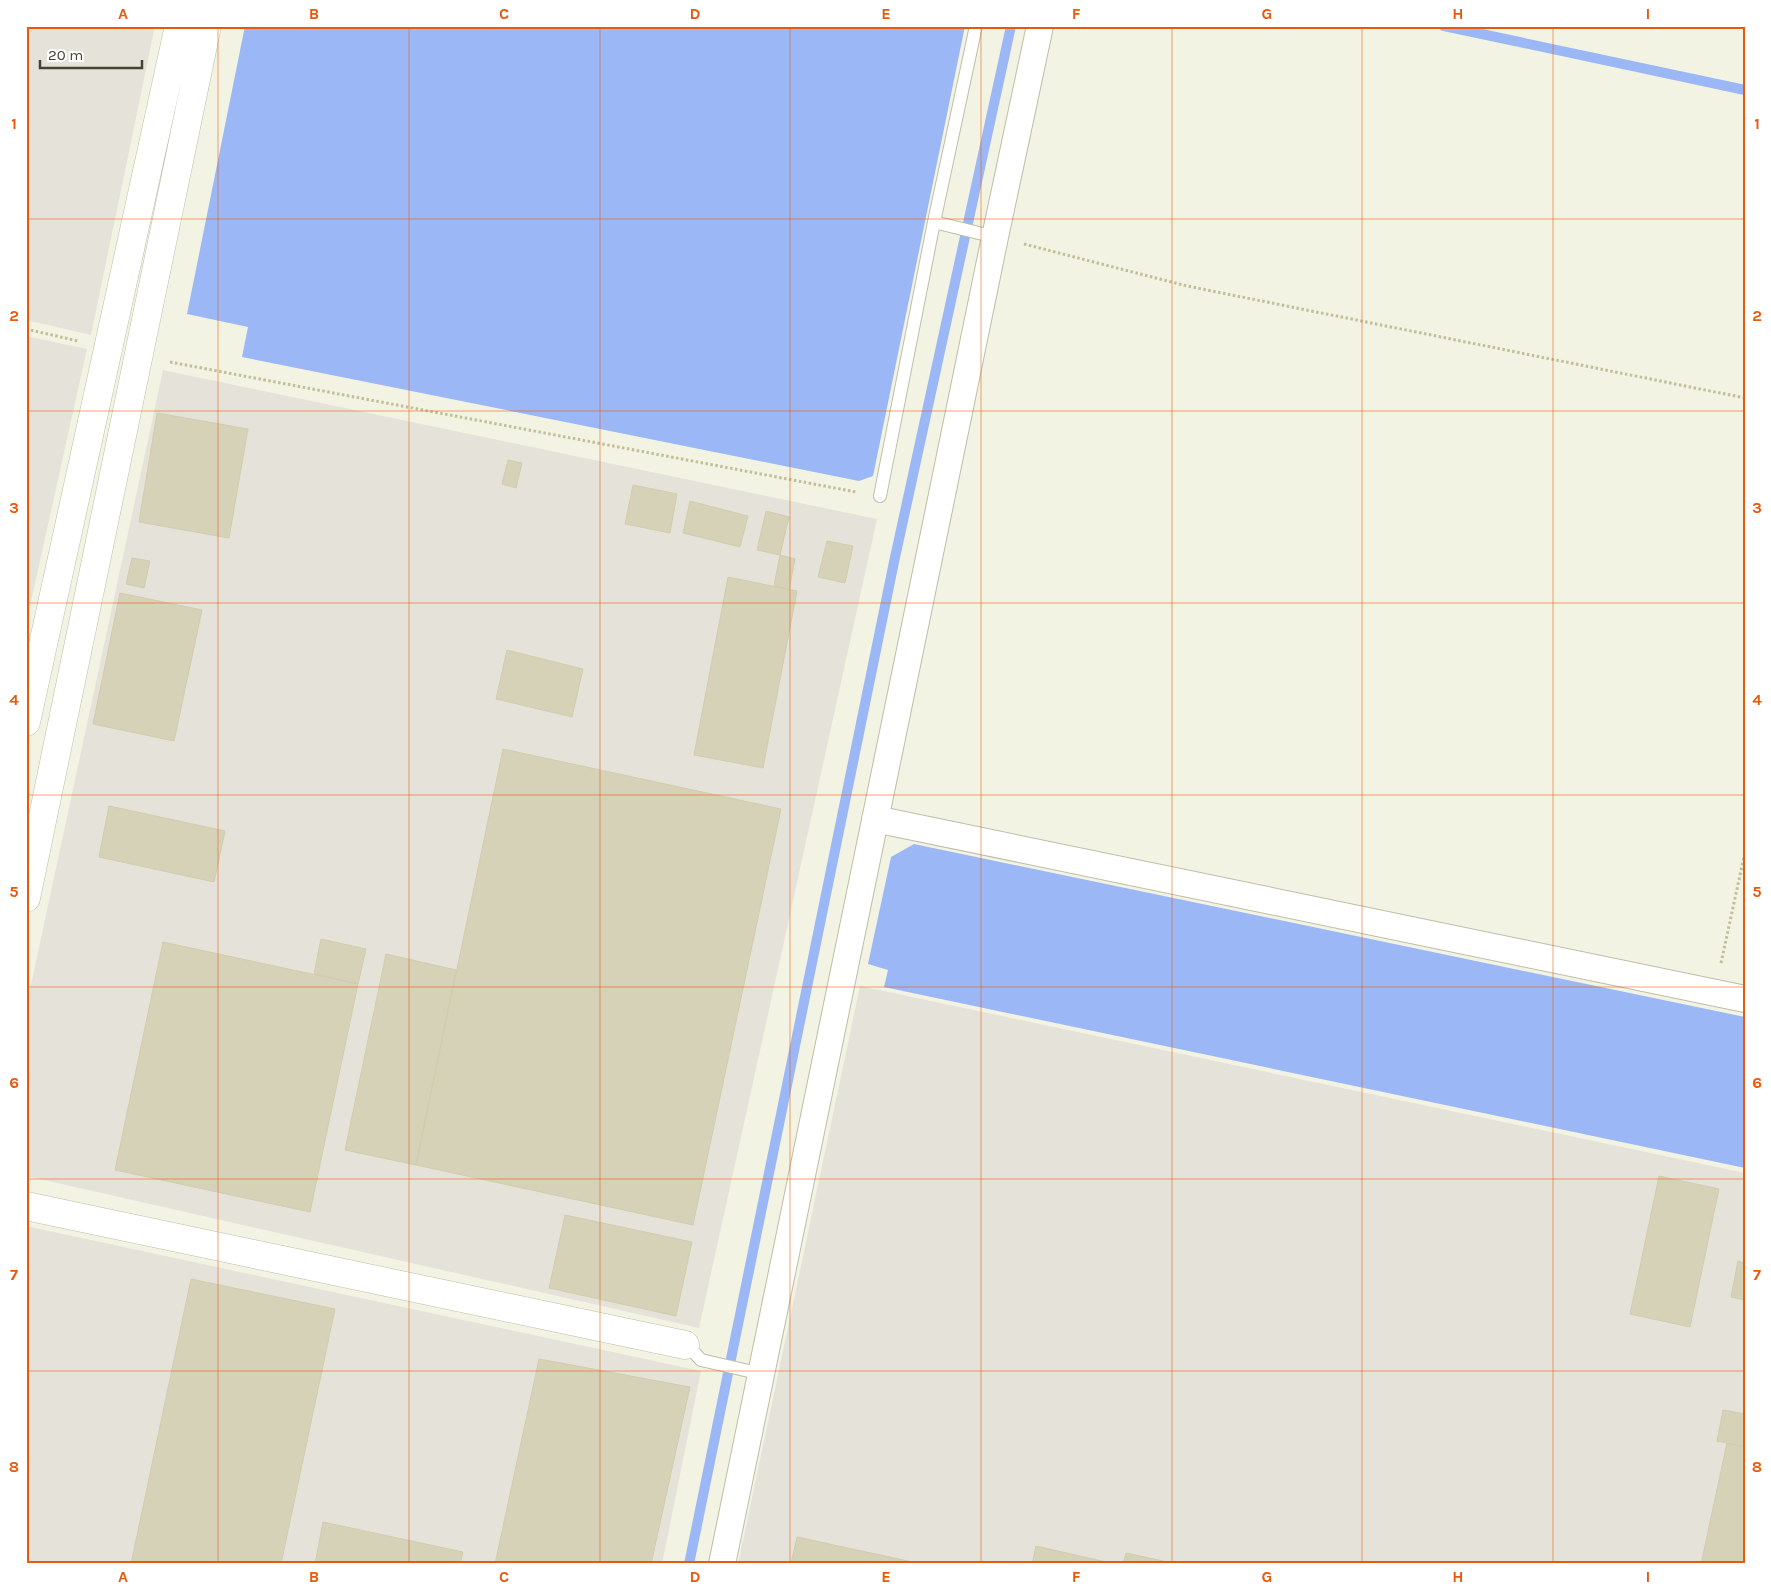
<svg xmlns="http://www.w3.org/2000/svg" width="1771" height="1590" font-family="Karla,sans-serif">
<rect width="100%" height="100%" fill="#f3f3e4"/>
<path fill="#e5e3d9" d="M26,26H155L91,335L26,320Z
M26,336L87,349L26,624Z
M163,370L877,519L699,1328L26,1176V1008Z
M860,986L1745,1173V1564H738Z
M26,1226L701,1371L662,1564H26Z"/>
<path fill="#9bb7f5" d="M245,26H965L873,476L859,481L242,357L248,327L187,314Z
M914,844L1745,1017V1168L884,987L888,970L868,964L891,857Z"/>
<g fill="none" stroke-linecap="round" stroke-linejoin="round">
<path stroke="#9bb7f5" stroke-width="10" d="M1444,26L1745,90
M689,1564L894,562L1011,26"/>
</g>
<path fill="#d5d2b8" stroke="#d1ccab" d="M157,413L248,429L229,538L139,522Z
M508,460L522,463L516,488L502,484Z
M633,485L677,494L670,533L625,524Z
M690,501L748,516L740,547L683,533Z
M766,511L789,517L780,555L757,550Z
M827,541L853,546L845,583L818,577Z
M780,555L795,559L789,590L774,586Z
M132,558L150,561L144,588L126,584Z
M728,577L797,591L763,768L694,755Z
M120,593L202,610L174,741L93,724Z
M507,650L583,669L572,717L496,699Z
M503,749L781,809L693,1225L416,1165Z
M109,806L225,831L214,882L99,857Z
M321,939L366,949L358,984L314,974Z
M163,942L358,984L310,1212L115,1170Z
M386,954L456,970L416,1165L345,1150Z
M1659,1176L1719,1189L1690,1327L1630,1314Z
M565,1215L692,1242L676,1316L549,1288Z
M1738,1261L1745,1263V1300L1731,1297Z
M191,1279L335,1309L281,1564H131Z
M539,1359L690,1387L651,1564H495Z
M1723,1410L1745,1414V1447L1717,1441Z
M1727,1443L1745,1447V1564H1701Z
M323,1522L463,1552L460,1564H315Z
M797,1537L922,1564H791Z
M1036,1546L1115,1564H1032Z
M1126,1553L1177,1564H1123Z"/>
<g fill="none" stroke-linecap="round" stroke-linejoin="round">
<defs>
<path id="service" d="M934,222L995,237
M880,496L934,222L976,26
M685,1345L690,1348L701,1360L762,1374"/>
<path id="minor" d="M875,819L1745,999
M722,1564L995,237L1040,26"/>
<path id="tertiary" d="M26,722L179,26
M26,898L207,26
M26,1206L685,1345"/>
</defs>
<use href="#service" stroke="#bfbda6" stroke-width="14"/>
<use href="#minor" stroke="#bfbda6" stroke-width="28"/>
<use href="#tertiary" stroke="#bfbda6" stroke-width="29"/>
<path stroke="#c2be96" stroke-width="3" stroke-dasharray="2.5 2.5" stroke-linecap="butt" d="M1024,244L1187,286L1745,398
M26,329L78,341
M170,362L856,492
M1721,963L1745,852"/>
<use href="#service" stroke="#fff" stroke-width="12"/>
<use href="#minor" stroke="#fff" stroke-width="26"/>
<use href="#tertiary" stroke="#fff" stroke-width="28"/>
</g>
<path fill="none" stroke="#e8590c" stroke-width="1" stroke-opacity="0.55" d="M218,26V1564M409,26V1564M600,26V1564M790,26V1564M981,26V1564M1172,26V1564M1362,26V1564M1553,26V1564M26,219H1745M26,411H1745M26,603H1745M26,795H1745M26,987H1745M26,1179H1745M26,1371H1745"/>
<rect width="1771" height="1590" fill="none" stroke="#ffffff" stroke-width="55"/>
<path d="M40 60v8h102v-8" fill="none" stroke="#454333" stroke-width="2.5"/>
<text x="48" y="60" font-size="15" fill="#454333" stroke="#ffffff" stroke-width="4" paint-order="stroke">20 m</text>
<rect x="28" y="28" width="1716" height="1534" fill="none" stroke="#e8590c" stroke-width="2"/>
<g font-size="16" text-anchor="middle" font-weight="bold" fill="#e8590c">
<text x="123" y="19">A</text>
<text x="314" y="19">B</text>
<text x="504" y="19">C</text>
<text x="695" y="19">D</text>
<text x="886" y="19">E</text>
<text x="1076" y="19">F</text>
<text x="1267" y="19">G</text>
<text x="1458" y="19">H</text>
<text x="1648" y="19">I</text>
<text x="14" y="129">1</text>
<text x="1757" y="129">1</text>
<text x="14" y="321">2</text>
<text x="1757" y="321">2</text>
<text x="14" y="513">3</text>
<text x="1757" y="513">3</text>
<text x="14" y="705">4</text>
<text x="1757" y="705">4</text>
<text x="14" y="897">5</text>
<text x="1757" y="897">5</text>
<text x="14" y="1088">6</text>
<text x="1757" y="1088">6</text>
<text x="14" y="1280">7</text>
<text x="1757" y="1280">7</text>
<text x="14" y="1472">8</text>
<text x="1757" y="1472">8</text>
<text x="123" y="1582">A</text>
<text x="314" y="1582">B</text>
<text x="504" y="1582">C</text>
<text x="695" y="1582">D</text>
<text x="886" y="1582">E</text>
<text x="1076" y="1582">F</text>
<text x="1267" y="1582">G</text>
<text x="1458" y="1582">H</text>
<text x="1648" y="1582">I</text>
</g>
</svg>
